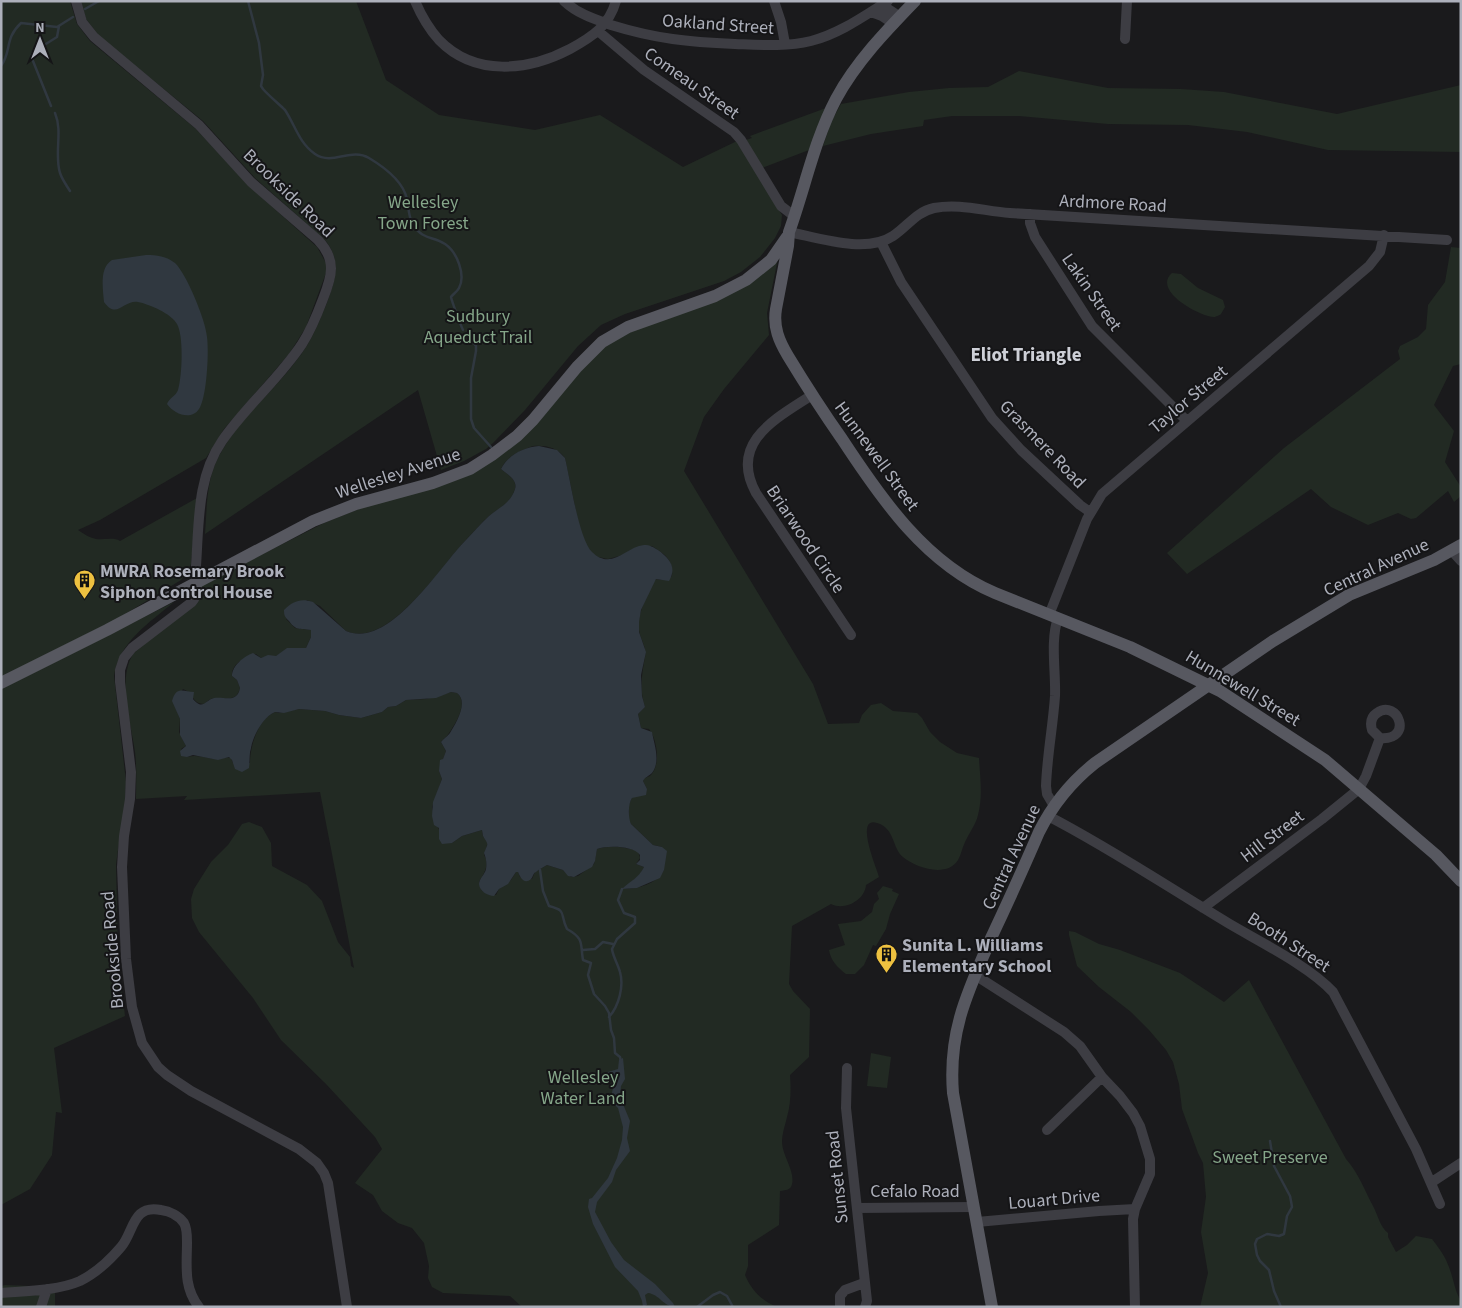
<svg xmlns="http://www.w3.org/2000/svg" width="1462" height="1308" font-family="'Source Sans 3',sans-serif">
<rect width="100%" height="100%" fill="#1a1a1c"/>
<path fill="#222a23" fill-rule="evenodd" d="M1,1H70L77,24L90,41L196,129L248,185L317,247L326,263V273L306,327L289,354L224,429L206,458L100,520L78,530C84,534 90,538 96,539C104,540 114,537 120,541L197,498L191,564L187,573L181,580L117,619L1,677Z
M81,1H356L386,80L439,115L535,130L600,115L683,167L737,141L782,215L781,226L775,238L760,257L741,272L724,281L625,314L601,325L578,346L525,410L493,443L486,449L464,461L441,470L418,390L205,534C207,508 206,480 219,456C238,420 272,393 296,361C311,343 319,322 328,300C336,278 341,260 325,240L255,178L203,121L100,37L86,19Z
M1019,71L1108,88L1181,89L1224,92L1337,114L1461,85V152L1328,150L1247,132L1188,125L1108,124L1019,116H952L924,120L923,126L871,134L823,146L831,122L841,104L909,92L949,88L988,87Z
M826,108L809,150L762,168L746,140L752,138L750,136Z
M1451,247L1461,248V364L1453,366L1434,405L1454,431L1445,462L1461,487V496L1454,502L1448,491L1416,518L1411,519L1398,513L1368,525L1331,507L1311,489L1187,574L1167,553L1284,448L1400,359L1398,351L1400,346L1418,337L1426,329L1428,305L1445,282Z
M778,258L767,313L769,335L724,389L704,417L684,471L813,684L828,724L859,723L862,715L871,705L881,703L893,711L917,713L922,718L930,732L940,742L957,753L979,758C980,776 983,797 978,815C976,824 969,833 965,842C962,848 961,855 958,860C947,878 916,868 903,857C892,848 895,828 877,823C854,816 877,869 879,877L866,885C865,900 845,911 831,904L792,926L789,984L793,991L810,1009L809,1057L790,1075C791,1088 791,1104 787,1117C785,1126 782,1133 782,1143C783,1157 795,1171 792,1184C791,1190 786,1190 780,1191L779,1225L748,1245V1266L745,1275C752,1291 761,1300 777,1307H675L661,1299L670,1307H522L510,1296L443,1293L432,1287L428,1278L429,1266L424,1243L412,1228L398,1223L382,1211L373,1195L355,1183L382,1149L375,1137L326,1084L281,1040L253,998L199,932L192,918L191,899L194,889L211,862L228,845L242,824L249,822L262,827L271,843L272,866L307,885L322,901L338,942L350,957L351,966L354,968L320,792L184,800L187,796L136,799C136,783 137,768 135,752C131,723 117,681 133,654L197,599L200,586L324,523L496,454L600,342L721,295ZM533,446C545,445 557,447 565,458L580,531L587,547L592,553L598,557L608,559L623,555L631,550L652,546C665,555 673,558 672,576L661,580L656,579L654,582C647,597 637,612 639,630C640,639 647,647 645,657C642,674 639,689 645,707L638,714L641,728L649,729C657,739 661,764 651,775C649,777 646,777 644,779L643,781L647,789L632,798L629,804V820L631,824L653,845L662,847L664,870C657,884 638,889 623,889L640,875L644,867L636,864L640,858L638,851C625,847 610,845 597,849L594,864L578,876L571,877L563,870L547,865L535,872L532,879L520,877L518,872H516L511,880L499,889L496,895C487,895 479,892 479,882C484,874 490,864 484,855L488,842L483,836L482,830L462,836L452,843L440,831L437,826L432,807L442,779L439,771L446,751L441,742C444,738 447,737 449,733C456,723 469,702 457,693L451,692L426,699L406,700L396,706L388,707L382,712L361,718L339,715L325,711L299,709L279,713L275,712C258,719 250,746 250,763H233L231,758C225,756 222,760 215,759C206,758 197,754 187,757L181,749L186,746L179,732L180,719L174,703L183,689C195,694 191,703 204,704C206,703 208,700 211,699C222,695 236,705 240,688L237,680L232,676C231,664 246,656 256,654L261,658L276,656L293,648H306L311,637V630L295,628L286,619L307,600L320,606L346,631C388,650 441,566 465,541C473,533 480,524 489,516C499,508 511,503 515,489C518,480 507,474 501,469C507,456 520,451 533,446Z
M1172,273L1181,274L1198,288L1223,300L1225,307L1221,314C1220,315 1215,317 1214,317C1198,316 1152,290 1172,273Z
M174,602C149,623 119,642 114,676L126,782L125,802L116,864L118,958L125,1016L54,1048L62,1113L56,1112L52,1155L30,1189L1,1205V689Z
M883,886L893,889L892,891L899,894L890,914L886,929L876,946L873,945L864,965L855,974H846C837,967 831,961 829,950L845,945L838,924L861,921L872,912L874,904L879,899L877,893Z
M1069,931L1075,932L1099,944L1120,950L1180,973L1224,1002L1249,980L1346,1159C1358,1172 1365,1191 1373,1206C1378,1215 1380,1227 1388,1233V1237L1396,1252L1407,1245L1416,1236L1432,1239C1447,1258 1449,1265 1455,1287C1457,1295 1461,1299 1461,1307H1200L1208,1273L1201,1232L1206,1197L1203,1163L1198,1153L1182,1109L1179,1084L1173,1062L1166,1050L1149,1030L1131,1012L1099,987L1077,966L1069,935Z
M871,1053L891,1057L887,1088L867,1086Z
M5,1285L55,1287V1307H1V1286Z"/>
<path fill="#303840" d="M146,255C157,255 166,256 175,263C186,273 206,321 207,337C209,351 207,397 199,409C191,421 174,414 167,404C169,398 176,396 178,390C182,377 184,336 177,324C172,314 149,304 138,302C123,300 117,320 104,302C103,289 99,268 112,260Z
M539,446L557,450L565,458C570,478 579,540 592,552C612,571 625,547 644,545C650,545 653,547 658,550C670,559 677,567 669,581L656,579L641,610L639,622V632L646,652L641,675L642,696L645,707L638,714L641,728L652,732C654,744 661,761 652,773C649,776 645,777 643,781L647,789L646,795L632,798C628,804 628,817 631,824L653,845L662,847L667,851L664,870L660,878L637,888L622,889C631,880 638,879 644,867L636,864L640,860V855C634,846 608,845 597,849L595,861L592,867L574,877L568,876L563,870L547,865C544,867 539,869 536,872C533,873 533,877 531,879C524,885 520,877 518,872H516L508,884L499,889L494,896C488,896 479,891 479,884C479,879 485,874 486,869C487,863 486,858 484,853C488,842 489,846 483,836L482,830L462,836L452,843L442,844L439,839V828L434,825L432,816L433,802L442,779L439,771L440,760L443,759L446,751L441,742C444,738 447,737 450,733C456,723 469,702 457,693L451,692L436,698L406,700L396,706L388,707L382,712L361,718L339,715L325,711L299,709L284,713L275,712C263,717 253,736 251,748C249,754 250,761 249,768L242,772L235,769L232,760L229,757L218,760L193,755L187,757L181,756L180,751L186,746L180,735V719L172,701C176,686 183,691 194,692L193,699C203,711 205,700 214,698C224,696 237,704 240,688L237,680L232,676C232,666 244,656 253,653L261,658L268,655L276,656L287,648H306L311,637V630C299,628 296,631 289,621C285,617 284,616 284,610C293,601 301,598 313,602L346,631C389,650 440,566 465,541C473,533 480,524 489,516C498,508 511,503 515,489C518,480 507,474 501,469C508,455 524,447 539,446Z
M623,1058L625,1079L621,1086L620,1097L630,1121L627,1138L630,1151L616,1170L612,1182L597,1202L595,1212L611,1242L624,1260L655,1284L673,1303L675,1307C664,1307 659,1294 648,1293L645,1295L647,1305L643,1307L642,1301L638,1291L615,1267L593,1224L588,1207L589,1199L592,1198L608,1178L617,1158L622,1140L623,1127L618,1108L612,1102L611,1098L613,1088L612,1082L610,1080L604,1084L602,1082L608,1072L618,1069L619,1060Z"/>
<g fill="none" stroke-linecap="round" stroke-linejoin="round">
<path stroke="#303840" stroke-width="2.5" d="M248,1L259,43L263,75L261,86L263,89C268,95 280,105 285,110C295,125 299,143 315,154C333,166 351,147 369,158C384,167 403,181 407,199C409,208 408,216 413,225C423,240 433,236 445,244C457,252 466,275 459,288C457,292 453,294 451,297C452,302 461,326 463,330
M85,9L99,1
M1,66C12,51 4,39 21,23L57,27L73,17
M51,106L31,56L33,52L57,37L59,26
M55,113C63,132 54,153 60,173C62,179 66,185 70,191
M471,340L476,346V351L471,378V419L474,428L491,447
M540,870L543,891L549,906C568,911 559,913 567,929C585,939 580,944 583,960L591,963L588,975L594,994L605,1006L609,1013L611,1030L614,1038L615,1053L620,1057L621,1062
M583,950L595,949L603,942L613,944
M609,1017C619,1006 624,986 620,972C618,964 613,957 612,949L617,939L635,923V917L624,913L618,900L622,889
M1270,1141L1274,1166L1290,1196L1291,1201L1292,1207L1287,1216L1284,1234L1279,1236L1267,1234L1257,1239L1255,1244L1257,1255L1260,1261L1269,1270L1274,1291L1281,1307
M697,1307L713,1295L720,1292L727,1296L733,1307"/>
<path stroke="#3d3d43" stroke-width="10" d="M76,1L82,22L94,37L199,125L251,182L318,240C337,260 332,276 323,299C317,315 311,330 302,344C279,379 246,406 222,441C197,477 199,523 196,566C196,578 200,593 192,602L132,648L124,658L120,670V682L131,772L130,799L124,836L122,867L126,959L132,1007L142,1043L158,1067L167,1075L191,1091L299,1149L317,1163L324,1173L328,1183L347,1307
M415,1C421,15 429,29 439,40C475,77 528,71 570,49C592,37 609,26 616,1
M564,1C578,14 594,19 611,25C656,39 689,42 735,44C760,45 786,47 811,41C839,34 864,16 888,1
M774,1L781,22L785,44
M882,5L900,17
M871,12L882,16L894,24
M598,31L644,70L734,132L741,140L781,206L794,216
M1125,39L1127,1
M1030,214V223L1035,237L1092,326L1187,421
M789,232C819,238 866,254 893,236C908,226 916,212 934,208C959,203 984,211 1010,213L1447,240
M881,242L901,282L992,418L1021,450L1080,505L1090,512
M812,395C777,418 728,442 756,493L851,635
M1452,551L1461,561
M1049,615L1087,519L1102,494L1369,266L1380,252L1384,235
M1054,806L1047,794L1046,786C1047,756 1053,726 1055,696C1056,673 1050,640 1058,618
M1048,816C1110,848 1168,887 1228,923C1260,942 1309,966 1333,992L1416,1149L1440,1204
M1203,908L1322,819L1359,789L1366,776L1380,738C1414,741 1398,698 1377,713C1371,717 1370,723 1372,730L1380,738
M975,975L1064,1032L1080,1046L1102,1077L1120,1096L1133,1113L1140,1126L1150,1159V1174L1135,1209L1133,1219L1135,1307
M847,1068L846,1108L867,1301L865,1307
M1047,1130L1102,1077
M1432,1182L1461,1163
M857,1208L974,1207
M977,1222L1099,1211L1135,1209
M1,1293C26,1291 57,1291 80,1281C96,1273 110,1260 121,1247C134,1232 132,1204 161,1210C170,1211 179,1216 184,1223C187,1228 187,1235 187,1242C187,1265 183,1287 199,1307
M41,1307L47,1289
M840,1307V1296L845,1290L864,1283"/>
<path stroke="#575860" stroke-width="12" d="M915,1C886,31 856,62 836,99C814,141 805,188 789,232L788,246L776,309C773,327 779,341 788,356C805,384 823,412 842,439C882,500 926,564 995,593L1130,647L1220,691L1325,760L1436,855L1461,881
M1,683L107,630L313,521L356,504L433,483L470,469L492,455L517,436L533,420L577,367L602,342L628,327L715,296L746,280L771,260L787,237
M992,1307L953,1093C948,1031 968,991 992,936C1008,902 1024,867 1039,832C1053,804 1071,782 1095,763L1273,641L1349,595L1434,560L1461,545"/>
</g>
<defs>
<symbol id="building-pin" viewBox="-11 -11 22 30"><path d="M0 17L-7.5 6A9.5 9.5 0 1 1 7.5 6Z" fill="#eec140" stroke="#151517"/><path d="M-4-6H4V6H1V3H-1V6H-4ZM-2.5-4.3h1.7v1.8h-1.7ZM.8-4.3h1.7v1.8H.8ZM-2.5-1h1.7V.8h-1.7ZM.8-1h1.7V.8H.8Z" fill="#111"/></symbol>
</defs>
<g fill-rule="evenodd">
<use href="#building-pin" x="72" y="568" width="25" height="34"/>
<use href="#building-pin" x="874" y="942" width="25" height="34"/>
</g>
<g text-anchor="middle" stroke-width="4" stroke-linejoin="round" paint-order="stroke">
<g font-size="18" fill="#adb0bb" stroke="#151517">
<text transform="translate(718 24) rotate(4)" y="6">Oakland Street</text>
<text transform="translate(692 83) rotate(35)" y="6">Comeau Street</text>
<text transform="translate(289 193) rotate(44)" y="6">Brookside Road</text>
<text transform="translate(1113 203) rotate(3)" y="6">Ardmore Road</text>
<text transform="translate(1092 292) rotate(55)" y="6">Lakin Street</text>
<text transform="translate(1188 399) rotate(-40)" y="6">Taylor Street</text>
<text transform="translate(1043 444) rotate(46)" y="6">Grasmere Road</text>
<text transform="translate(877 456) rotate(54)" y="6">Hunnewell Street</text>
<text transform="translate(398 473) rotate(-18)" y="6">Wellesley Avenue</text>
<text transform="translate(806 539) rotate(56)" y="6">Briarwood Circle</text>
<text transform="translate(1376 567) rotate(-25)" y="6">Central Avenue</text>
<text transform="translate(1243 688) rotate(31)" y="6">Hunnewell Street</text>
<text transform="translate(1272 836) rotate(-37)" y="6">Hill Street</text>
<text transform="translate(1011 857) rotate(-65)" y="6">Central Avenue</text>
<text transform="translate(1289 942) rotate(33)" y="6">Booth Street</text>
<text transform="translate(112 950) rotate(-95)" y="6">Brookside Road</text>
<text transform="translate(837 1177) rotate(-96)" y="6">Sunset Road</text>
<text x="915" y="1197">Cefalo Road</text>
<text transform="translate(1054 1199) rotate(-5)" y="6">Louart Drive</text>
</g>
<g font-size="18" fill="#85a689" stroke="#151517">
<text x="423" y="208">Wellesley<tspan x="423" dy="21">Town Forest</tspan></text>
<text x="478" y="322">Sudbury<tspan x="478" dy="21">Aqueduct Trail</tspan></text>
<text x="583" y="1083">Wellesley<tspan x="583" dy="21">Water Land</tspan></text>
<text x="1270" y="1163">Sweet Preserve</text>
</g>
<g font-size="18" font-weight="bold" fill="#adb0bb" stroke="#151517" text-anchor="start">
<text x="100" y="577">MWRA Rosemary Brook<tspan x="100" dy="21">Siphon Control House</tspan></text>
<text x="902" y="951">Sunita L. Williams<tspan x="902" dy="21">Elementary School</tspan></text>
</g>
<g font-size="19" font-weight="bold" fill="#ced0d7" stroke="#151517">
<text x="1026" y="361">Eliot Triangle</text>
</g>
</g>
<rect width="1462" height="1308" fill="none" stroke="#adb0bb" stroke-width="5"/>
<g transform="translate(40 40)" stroke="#151517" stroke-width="4" paint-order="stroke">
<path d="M0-4L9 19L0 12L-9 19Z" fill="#adb0bb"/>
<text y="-8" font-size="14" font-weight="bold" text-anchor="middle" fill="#adb0bb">N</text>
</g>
</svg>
